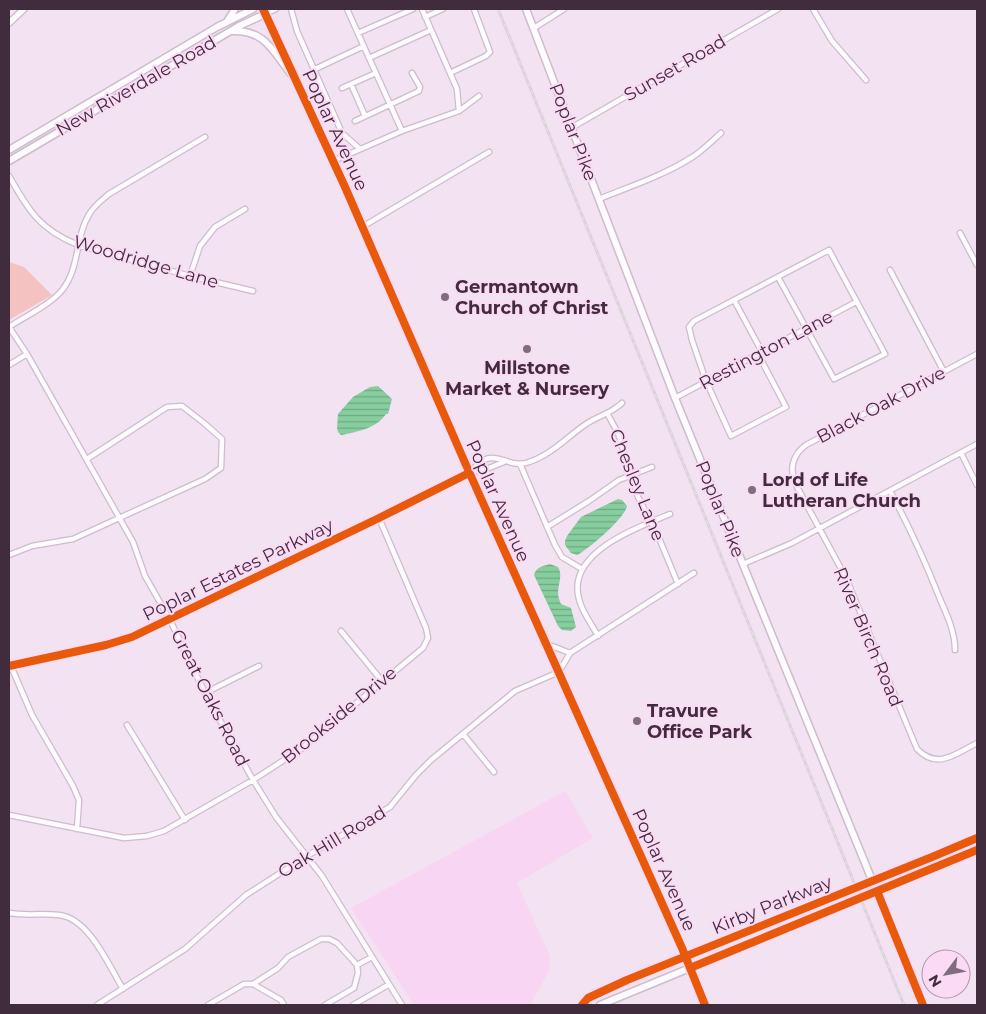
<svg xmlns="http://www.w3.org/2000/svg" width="986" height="1014" font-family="Montserrat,sans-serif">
<defs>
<pattern id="water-rules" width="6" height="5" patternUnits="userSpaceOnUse" patternTransform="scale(1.25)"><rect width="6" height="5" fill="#86ce9e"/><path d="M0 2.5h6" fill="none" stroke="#6fa782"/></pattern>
</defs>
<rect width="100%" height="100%" fill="#f3e2f1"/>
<path fill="#f8d6f3" d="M565,791L593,838L517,883L550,956L549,971L530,1005H414L351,908Z"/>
<path fill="#f4c2c1" d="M9,262L24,267L52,295L9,320Z"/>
<path fill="url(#water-rules)" d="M378,386L392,399L388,414H386C377,428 357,432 341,435L338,432L337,428L338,414L353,397L370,387Z
M618,499L622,500L627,506C625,518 589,549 577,555L571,553L565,545V541L567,536L581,517Z
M550,564L558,567C565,579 553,588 561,604L571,608L576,627L571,631L562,630L558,626L534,575C536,567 543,566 550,564Z"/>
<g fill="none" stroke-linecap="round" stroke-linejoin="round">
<defs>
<path id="minor" d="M291,9L297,31L342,133L360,149
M347,9L402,131
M422,9L457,89L459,111
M813,9L832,41L866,80
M265,14L276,9
M425,17L443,9
M534,28L564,9
M358,33L413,9
M369,58L431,30
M313,70L364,46
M450,73L486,56L490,52L474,9
M351,84L365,116
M342,88L376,73
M355,121L419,91L420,87L412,73
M571,128L778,9
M333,161L402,131L459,111L479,96
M9,176C29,211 39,229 78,245L190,276L253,291
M599,199C631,186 665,175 694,156C704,149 712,141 721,133
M362,227L489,152
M960,233L977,265
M890,270L944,372
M190,276L200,246L215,227L245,209
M734,300L762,352
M9,327L27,354L133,542L145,576L170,620L205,693L253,780L276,817L322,876L402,1005
M9,327C24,317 53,303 63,289C80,267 75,236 90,213C95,205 102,200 109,194L205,137
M758,354L786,407L731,436L706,381L692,340L689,327L694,321L829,250L885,354L834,379L778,277
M977,354L806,445C792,455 789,470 796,485L846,578L917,749C937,770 956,754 977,743
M9,365L27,354
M675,398L856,302
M607,413L618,433L638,497L659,538L678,584
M961,453L977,485
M520,464L555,545L562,557L582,569
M471,472L484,470L504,462
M469,473C475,467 483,458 491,458C503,457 514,468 529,462C551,455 567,437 586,424C598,416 612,413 622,403
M890,491C909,526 925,561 940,599C947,615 955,632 955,650
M547,527L589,501L619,480L652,467
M9,555L32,546L73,539L205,479L221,468L222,439L204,423L182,406L167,407L87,459
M743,564L792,543L977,444
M341,631L382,681
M598,636C591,623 580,609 578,594C571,551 638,527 670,514
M547,644L570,653
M11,666L32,715L73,786L79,800L77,829
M205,693L259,666
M127,725L185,820
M463,734L494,772
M9,815L124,838L147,836L164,831L253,780L301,749L423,648L428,638L426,628L379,518
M9,913C27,916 42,913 59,915C89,918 109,966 123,989
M357,965L372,957
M253,984L281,1000L284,1005
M97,1005L185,949L246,895L307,856L390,807L416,775L431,760L515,691L559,672L570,653L694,573
M208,1005L244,984H253L278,968L288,957L321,939H329L337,943L357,965
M325,1005L354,988L358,973L357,965
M353,1005L388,985"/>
<path id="tertiary" d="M9,23L24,9
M9,666L106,645L132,637L379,518L469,473"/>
<path id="secondary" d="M526,9L675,398L923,1005
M228,20L235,9
M232,31C265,30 272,50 291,74
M9,150L217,27L253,9
M9,161L239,26L265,14
M582,1005L588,998L627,980L932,857L977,838
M600,1005L977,850"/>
<path id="primary" d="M263,9L345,187L466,465L682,948L705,1005"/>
</defs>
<use href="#minor" stroke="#cdbccb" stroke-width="7"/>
<use href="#tertiary" stroke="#cdbccb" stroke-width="8"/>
<use href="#secondary" stroke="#cdbccb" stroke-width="9"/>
<use href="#primary" stroke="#cdbccb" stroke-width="10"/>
<use href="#minor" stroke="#fdfbfd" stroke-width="4.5"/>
<use href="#tertiary" stroke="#fdfbfd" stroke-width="5.5"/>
<use href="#secondary" stroke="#fdfbfd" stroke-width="6"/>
<use href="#primary" stroke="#fdfbfd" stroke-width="8"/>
<defs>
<path id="rail" d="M498,9L904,1005"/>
</defs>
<use href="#rail" stroke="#dad4d9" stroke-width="3"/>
<use href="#rail" stroke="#fbdaf6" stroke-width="1" stroke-dasharray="4" stroke-linecap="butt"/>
<defs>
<path id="cycleway" d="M263,9L345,187L466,465L682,948L705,1005
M9,666L106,645L132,637L379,518L469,473
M877,891L923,1005
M690,968L977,850
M582,1005L588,998L627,980L932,857L977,838"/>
</defs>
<use href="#cycleway" stroke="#fbdaf6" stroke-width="11"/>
<use href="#cycleway" stroke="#e8590c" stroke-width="8"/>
</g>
<g fill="#7f6c7d" stroke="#fbdaf6" stroke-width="2">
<circle cx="445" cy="297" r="5"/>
<circle cx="527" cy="349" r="5"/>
<circle cx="752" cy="490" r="5"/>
<circle cx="637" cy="721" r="5"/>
</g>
<g text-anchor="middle" stroke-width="4" stroke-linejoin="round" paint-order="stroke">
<g font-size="18" fill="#412c3e" stroke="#fbdaf6">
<text transform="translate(675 68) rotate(-30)" y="6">Sunset Road</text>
<text transform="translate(136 86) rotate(-30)" y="6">New Riverdale Road</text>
<text transform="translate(335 130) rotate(65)" y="6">Poplar Avenue</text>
<text transform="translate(573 132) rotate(69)" y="6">Poplar Pike</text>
<text transform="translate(146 262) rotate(16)" y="6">Woodridge Lane</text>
<text transform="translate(766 350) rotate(-28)" y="6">Restington Lane</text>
<text transform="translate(881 405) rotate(-28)" y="6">Black Oak Drive</text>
<text transform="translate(637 485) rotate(68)" y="6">Chesley Lane</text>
<text transform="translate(498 501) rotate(66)" y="6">Poplar Avenue</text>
<text transform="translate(720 509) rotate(68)" y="6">Poplar Pike</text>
<text transform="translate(238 570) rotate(-26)" y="6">Poplar Estates Parkway</text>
<text transform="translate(868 637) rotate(67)" y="6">River Birch Road</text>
<text transform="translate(210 698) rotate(63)" y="6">Great Oaks Road</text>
<text transform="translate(339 715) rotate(-39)" y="6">Brookside Drive</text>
<text transform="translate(332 842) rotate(-31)" y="6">Oak Hill Road</text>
<text transform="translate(664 870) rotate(66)" y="6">Poplar Avenue</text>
<text transform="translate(772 905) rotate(-22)" y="6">Kirby Parkway</text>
</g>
<g font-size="18" font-weight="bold" fill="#412c3e" stroke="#fbdaf6" text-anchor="start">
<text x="455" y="293">Germantown<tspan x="455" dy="21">Church of Christ</tspan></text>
<text x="527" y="374" text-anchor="middle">Millstone<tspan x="527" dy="21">Market &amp; Nursery</tspan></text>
<text x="762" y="486">Lord of Life<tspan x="762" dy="21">Lutheran Church</tspan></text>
<text x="647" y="717">Travure<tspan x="647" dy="21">Office Park</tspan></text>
</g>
</g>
<rect width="986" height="1014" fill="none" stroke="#412c3e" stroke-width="20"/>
<g transform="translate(946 974) rotate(238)"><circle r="24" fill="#fbdaf6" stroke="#b194ac"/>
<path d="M0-4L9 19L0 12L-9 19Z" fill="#7f6c7d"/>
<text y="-8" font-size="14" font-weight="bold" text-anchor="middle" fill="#412c3e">N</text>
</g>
</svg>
